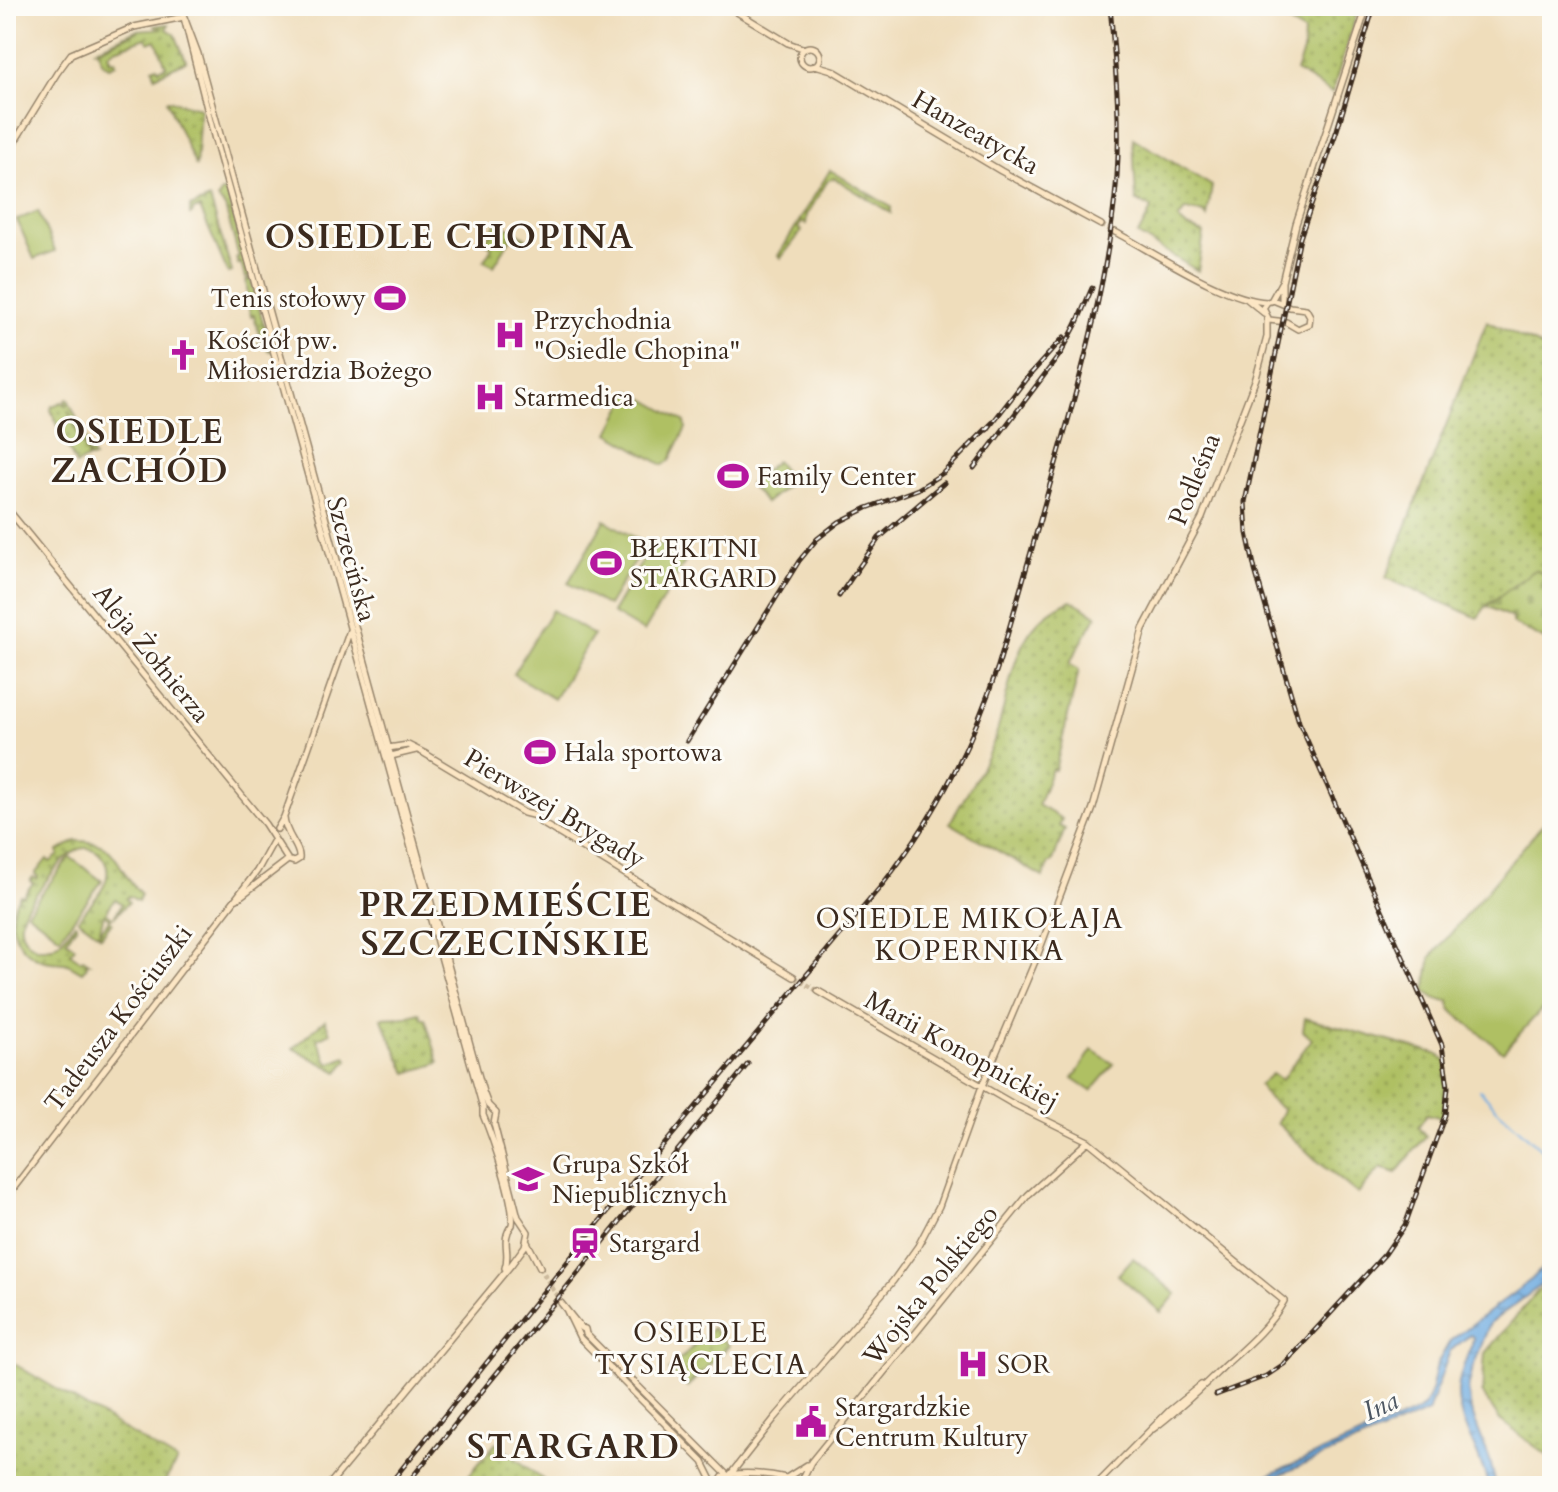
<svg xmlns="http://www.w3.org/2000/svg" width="1558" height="1492" font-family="Cardo,serif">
<defs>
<pattern id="green-dots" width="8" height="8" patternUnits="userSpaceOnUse" patternTransform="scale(2)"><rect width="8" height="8" fill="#afc063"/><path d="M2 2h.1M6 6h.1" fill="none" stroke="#909c51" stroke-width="1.8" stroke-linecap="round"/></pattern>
<pattern id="cemetery-stones" width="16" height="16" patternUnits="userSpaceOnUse" patternTransform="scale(2)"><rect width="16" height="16" fill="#afc063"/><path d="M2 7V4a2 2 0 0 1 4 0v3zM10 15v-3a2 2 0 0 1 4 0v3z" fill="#909c51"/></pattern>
<pattern id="water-ripples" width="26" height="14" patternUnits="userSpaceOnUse" patternTransform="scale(2)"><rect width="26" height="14" fill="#6eabe0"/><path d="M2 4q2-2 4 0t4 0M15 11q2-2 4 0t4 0" fill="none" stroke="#5c8bb5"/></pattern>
</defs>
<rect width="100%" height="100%" fill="#fdfcf7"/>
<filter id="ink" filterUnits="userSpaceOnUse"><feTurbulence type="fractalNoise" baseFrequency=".0125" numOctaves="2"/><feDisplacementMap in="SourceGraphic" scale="16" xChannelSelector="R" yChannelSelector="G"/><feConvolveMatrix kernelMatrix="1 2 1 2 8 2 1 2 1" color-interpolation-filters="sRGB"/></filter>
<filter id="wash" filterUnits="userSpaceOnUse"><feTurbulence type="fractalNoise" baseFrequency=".006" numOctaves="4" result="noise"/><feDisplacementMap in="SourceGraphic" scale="32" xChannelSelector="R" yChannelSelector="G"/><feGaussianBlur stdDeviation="1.8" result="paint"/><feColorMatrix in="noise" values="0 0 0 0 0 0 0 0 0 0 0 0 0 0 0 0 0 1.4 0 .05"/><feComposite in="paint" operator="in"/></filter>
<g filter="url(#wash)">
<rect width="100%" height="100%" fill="#efddbb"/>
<path fill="url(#green-dots)" stroke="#757540" stroke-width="2" d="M1260,6H1359L1332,93L1296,71L1303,52L1304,32Z
M169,24L167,29L175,34L186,61L155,76L153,68L157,66L159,69L166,66L156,40L149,43L146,38L115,49L108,54L111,61L115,60L116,64L109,67L103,63L97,50L138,31L93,50L136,30L164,28L154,26Z
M169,100L200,108L196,167L167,101Z
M1133,138L1212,186L1207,217L1204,213L1186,210L1178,219L1187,227L1204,233L1198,271L1138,235L1152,208L1136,200Z
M830,170L891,207V213L834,178L828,180L807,215L806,224L802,222L798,228L802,231L781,258L778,256Z
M221,192L227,193L271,351L268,350L266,337L264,344H258L261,341L254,315L251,316L246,298L248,296L246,280H250L249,276L245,278L241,263L238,264L236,258L239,257L225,207L218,199Z
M210,199L232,272L228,273L200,208L193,210V213L190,215V207Z
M498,221L526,238L523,242L520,240L522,236L514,233L494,266L484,261L492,247L484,242Z
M1487,321L1552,352C1552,367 1547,392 1552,404V578L1535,570L1486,606L1478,618L1386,578Z
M68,399L94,458H90L68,410L88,458L76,465L51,410L52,406L62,402L67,407L65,401Z
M1071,600L1097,615L1069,664L1079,670L1055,770L1052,769L1038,805L1062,819L1059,826L1065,829L1052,863H1049L1043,877L950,823C965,796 983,769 994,741C1014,686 1008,626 1071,600Z
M76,841C121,840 115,870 141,894L138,901L129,896L126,899L129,902L114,917L122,904L115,899L106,912L112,917L110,919L104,914L99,933L109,920L112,922L101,936L78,919C90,904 117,881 104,860C84,828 55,869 43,885C35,896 22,909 21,922C20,933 26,943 36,947C55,953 65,936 75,923L77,925L66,940L75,947L70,953L81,961L83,959L89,963H86L87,967L82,972C76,969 70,964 64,963C55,962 48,963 39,959C14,948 4,916 20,895L23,896L33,883L30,881L33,877L36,879L38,877L35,874L47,859L50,862L59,855L58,851Z
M420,1013L422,1018H425L439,1063L407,1073L381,1018L406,1017Z
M1305,1018L1436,1054L1447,1060L1443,1118L1427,1114L1418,1127L1426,1136L1396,1173L1381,1167L1358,1194L1315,1159L1277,1123L1283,1110L1268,1098L1259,1085L1272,1074L1281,1080L1312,1039L1303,1031Z
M325,1020L330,1033L317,1039L329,1064L346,1057L348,1060L338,1072L293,1048Z
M1552,1281V1459L1500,1420L1482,1393L1485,1353L1537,1292Z
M712,1328L729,1346L687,1387L669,1370Z
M6,1359L177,1461L162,1486H13L6,1482Z
M496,1443L551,1486H460Z"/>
<path fill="url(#cemetery-stones)" stroke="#757540" stroke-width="2" d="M1535,570L1552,578V644L1512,623V618L1487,606Z"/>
<path fill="#afc063" stroke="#757540" stroke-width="2" d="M38,211L55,251L34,259L17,220Z
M631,391L685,422L686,428L670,460L663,465L609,433Z
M776,461L792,481L765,503L749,484Z
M605,520L645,544L608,606L568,583Z
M654,541L686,560L644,632L612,613Z
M552,610L593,635L554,699L513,674Z
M1548,818L1552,820V998L1503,1052L1451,1010L1449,1001L1436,999L1425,991L1431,957Z
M70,857L102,881L60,937L27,912Z
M1092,1050L1114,1064L1091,1091L1073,1079Z
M1133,1258L1176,1294L1161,1312L1118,1275Z"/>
<path fill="url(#water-ripples)" stroke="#546a7f" stroke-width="2" d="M1552,1258V1274L1540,1286L1490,1323L1473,1367L1468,1389L1471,1411L1490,1460L1496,1486H1488C1482,1454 1457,1424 1458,1392C1458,1377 1466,1358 1472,1344L1473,1337L1470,1335L1450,1351L1428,1412L1253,1486H1243L1416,1412L1425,1405L1431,1391L1437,1364L1450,1341L1532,1279Z"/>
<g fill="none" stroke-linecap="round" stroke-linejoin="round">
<path stroke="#6eabe0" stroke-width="2" d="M1480,1090L1497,1109L1552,1159"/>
</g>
</g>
<g filter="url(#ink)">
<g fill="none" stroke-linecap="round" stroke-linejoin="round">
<path stroke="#cbb99c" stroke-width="5" stroke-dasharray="5 2.5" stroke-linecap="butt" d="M1101,225L1115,232
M794,977L818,991
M540,1267L561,1303"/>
<defs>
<path id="secondary" d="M181,6L215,140L483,1108V1115C492,1136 516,1205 512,1225
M727,6L788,43L805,49
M184,17L198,54L483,1092L488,1105L496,1113L494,1124L518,1217L528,1232L525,1246L511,1265L328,1486
M800 57a10 10 0 1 1 20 0a10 10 0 1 1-20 0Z
M815,65L832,70L1001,171L1101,225
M6,156L57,73L71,54L134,27L184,17
M1115,232C1155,253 1224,300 1267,302
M1247,299L1264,313
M1273,300L1290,307L1306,309L1310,316L1309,324L1298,329L1286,322L1269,320L1263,308L1267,302Z
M1271,301L1281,283
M1282,303V282L1296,224L1367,6
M6,507L265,824L288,860
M388,748L408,745L424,753L524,813L536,816L540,822L794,977
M391,756L416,750
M277,829L284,817L350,630
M237,899L288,860L294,862L299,859C301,847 285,836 284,818
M818,991L1013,1104L1088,1141L1284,1301C1270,1326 1245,1347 1224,1366C1201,1388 1179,1410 1153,1429
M6,1198L257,871L273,842
M527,1242L540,1267
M505,1268C511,1252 500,1240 512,1225
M561,1303L581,1328L585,1329L586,1334
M567,1311L580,1338L703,1462L715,1486
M586,1334L727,1475
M730,1475L774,1419L893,1281L918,1246L939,1206L982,1086L1036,959L1093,808L1143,629L1202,518L1256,378L1267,337V318
M738,1475L747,1486
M801,1482L811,1462L1028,1195L1088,1141
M772,1483L788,1477L807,1465
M6,1484L9,1486
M717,1486L723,1477C739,1470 791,1474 804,1486
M764,1486L783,1483L800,1486
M1095,1486L1170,1410L1201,1385"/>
</defs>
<use href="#secondary" stroke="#95846c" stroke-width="8"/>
<use href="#secondary" stroke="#fce6c4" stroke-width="5"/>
<defs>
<path id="rail" d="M987,430L1026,379L1064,337
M974,468L1061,353L1076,325L1092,288
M839,596L879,538L944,483
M687,741L799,561L817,539L839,522L867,508L918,489L943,473L992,423
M1216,1395L1266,1376L1284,1364L1385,1254L1405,1225L1445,1115L1448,1087L1442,1045L1299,722L1255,570L1247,533L1245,502L1300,238L1337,130L1374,6
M388,1486L600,1221L882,885C934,819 972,746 998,666C1018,600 1036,533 1055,467C1082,372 1109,275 1117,176C1121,119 1115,63 1110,6
M405,1486L748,1064"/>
</defs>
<use href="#rail" stroke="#3b2a1e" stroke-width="5"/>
<use href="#rail" stroke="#fdfcf7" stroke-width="2" stroke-dasharray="6" stroke-linecap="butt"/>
</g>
</g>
<defs>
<symbol id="stadium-bare" viewBox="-9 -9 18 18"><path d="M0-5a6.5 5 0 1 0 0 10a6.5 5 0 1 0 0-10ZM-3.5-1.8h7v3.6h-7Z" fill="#b5179e" stroke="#fdfcf7" stroke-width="2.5" paint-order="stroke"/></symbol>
<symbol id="hospital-bare" viewBox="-9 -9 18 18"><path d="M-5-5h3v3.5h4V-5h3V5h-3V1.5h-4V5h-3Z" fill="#b5179e" stroke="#fdfcf7" stroke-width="2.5" paint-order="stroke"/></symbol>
<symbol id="church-bare" viewBox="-9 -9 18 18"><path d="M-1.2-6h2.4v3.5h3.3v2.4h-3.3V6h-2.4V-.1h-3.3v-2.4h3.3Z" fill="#b5179e" stroke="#fdfcf7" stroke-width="2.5" paint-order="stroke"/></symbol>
<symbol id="university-bare" viewBox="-9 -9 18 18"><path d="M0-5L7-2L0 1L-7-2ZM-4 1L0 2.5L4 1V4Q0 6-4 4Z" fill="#b5179e" stroke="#fdfcf7" stroke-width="2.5" paint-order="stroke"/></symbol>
<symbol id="station-bare" viewBox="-9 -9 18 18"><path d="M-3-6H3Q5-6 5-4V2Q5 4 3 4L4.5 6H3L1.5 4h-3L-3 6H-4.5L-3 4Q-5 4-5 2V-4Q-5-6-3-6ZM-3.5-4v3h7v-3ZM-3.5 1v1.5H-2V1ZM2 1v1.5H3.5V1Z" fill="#b5179e" stroke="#fdfcf7" stroke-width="2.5" paint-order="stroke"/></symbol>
<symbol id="civic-bare" viewBox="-9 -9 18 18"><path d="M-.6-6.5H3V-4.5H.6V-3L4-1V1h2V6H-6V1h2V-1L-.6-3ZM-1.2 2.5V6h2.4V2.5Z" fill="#b5179e" stroke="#fdfcf7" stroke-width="2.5" paint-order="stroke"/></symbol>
</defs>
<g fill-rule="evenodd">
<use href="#stadium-bare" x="368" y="276" width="44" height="44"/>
<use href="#hospital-bare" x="488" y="313" width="44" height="44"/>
<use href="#church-bare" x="161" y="333" width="44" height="44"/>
<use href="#hospital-bare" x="468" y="375" width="44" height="44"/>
<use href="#stadium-bare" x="711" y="454" width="44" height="44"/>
<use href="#stadium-bare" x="584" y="541" width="44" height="44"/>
<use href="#stadium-bare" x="518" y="730" width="44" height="44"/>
<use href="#university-bare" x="506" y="1157" width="44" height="44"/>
<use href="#station-bare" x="563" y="1221" width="44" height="44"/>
<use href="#hospital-bare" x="951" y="1342" width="44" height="44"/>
<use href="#civic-bare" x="789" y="1400" width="44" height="44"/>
</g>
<g text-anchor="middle" stroke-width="6" stroke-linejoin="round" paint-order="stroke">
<g font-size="26" fill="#3b2a1e" stroke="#fdfcf7">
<text transform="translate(976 132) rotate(30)" y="9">Hanzeatycka</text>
<text transform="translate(1194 479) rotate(-68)" y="9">Podleśna</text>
<text transform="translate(352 559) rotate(75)" y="9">Szczecińska</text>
<text transform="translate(152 653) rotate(51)" y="9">Aleja Żołnierza</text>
<text transform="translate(555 808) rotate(31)" y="9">Pierwszej Brygady</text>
<text transform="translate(118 1018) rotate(-53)" y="9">Tadeusza Kościuszki</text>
<text transform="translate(962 1050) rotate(29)" y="9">Marii Konopnickiej</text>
<text transform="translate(930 1285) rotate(-51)" y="9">Wojska Polskiego</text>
</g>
<g font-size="26" fill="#3b2a1e" stroke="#fdfcf7" text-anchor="start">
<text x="366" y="307" text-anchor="end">Tenis stołowy</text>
<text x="534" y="329">Przychodnia<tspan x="534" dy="30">"Osiedle Chopina"</tspan></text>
<text x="207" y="349">Kościół pw.<tspan x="207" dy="30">Miłosierdzia Bożego</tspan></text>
<text x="514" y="406">Starmedica</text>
<text x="757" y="485">Family Center</text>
<text x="630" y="557">BŁĘKITNI<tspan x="630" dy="30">STARGARD</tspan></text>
<text x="564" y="761">Hala sportowa</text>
<text x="552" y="1173">Grupa Szkół<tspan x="552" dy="30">Niepublicznych</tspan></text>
<text x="609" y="1252">Stargard</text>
<text x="997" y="1373">SOR</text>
<text x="835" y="1416">Stargardzkie<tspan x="835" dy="30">Centrum Kultury</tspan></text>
</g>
<g font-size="28" letter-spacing="2" fill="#3b2a1e" stroke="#fdfcf7">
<text x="970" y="928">OSIEDLE MIKOŁAJA<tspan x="970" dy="32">KOPERNIKA</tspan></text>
<text x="701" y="1342">OSIEDLE<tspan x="701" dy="32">TYSIĄCLECIA</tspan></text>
</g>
<g font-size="28" font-style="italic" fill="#4d5762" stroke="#fdfcf7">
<text transform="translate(1380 1405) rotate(-24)" y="10">Ina</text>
</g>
<g font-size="34" font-weight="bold" letter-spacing="2" fill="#3b2a1e" stroke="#fdfcf7">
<text x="450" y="248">OSIEDLE CHOPINA</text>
<text x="140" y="443">OSIEDLE<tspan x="140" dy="39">ZACHÓD</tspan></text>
<text x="506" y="916">PRZEDMIEŚCIE<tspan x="506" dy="39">SZCZECIŃSKIE</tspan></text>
<text x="574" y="1458">STARGARD</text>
</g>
</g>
<rect width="1558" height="1492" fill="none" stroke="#fdfcf7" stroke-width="32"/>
</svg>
